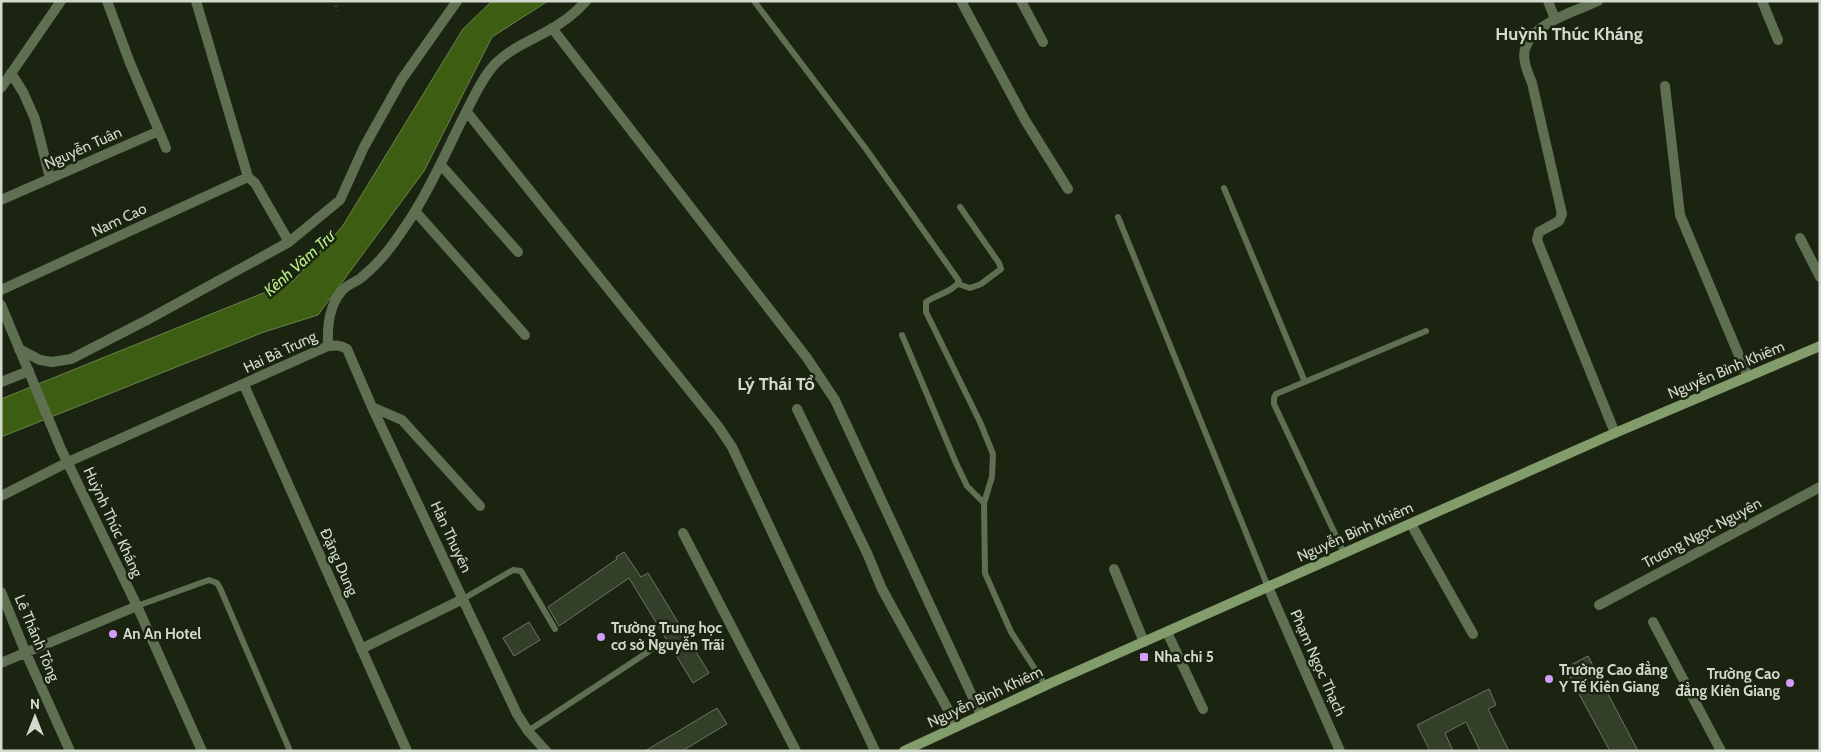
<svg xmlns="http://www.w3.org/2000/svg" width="1821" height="752" font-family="Cabin,sans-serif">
<rect width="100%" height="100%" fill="#1a2410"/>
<path fill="#3d5e12" stroke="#6a834a" d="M492,1H548L492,37L424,171L318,315L264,332L1,437V399L293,281L342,227L463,29Z"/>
<path fill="#343f2a" stroke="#6a7760" d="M624,552L641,577L648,573L709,673L693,683L629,578L559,626L548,607L617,559L616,557Z
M529,622L540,640L514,656L503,638Z
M1588,656L1638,751H1610L1565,668Z
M1489,689L1496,705L1488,709L1509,751H1480L1466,722L1445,733L1453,751H1430L1417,725Z
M717,708L727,724L682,751H645Z"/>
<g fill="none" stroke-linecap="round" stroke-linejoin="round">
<path stroke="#5a6351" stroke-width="2.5" stroke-dasharray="1 4" stroke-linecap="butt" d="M334,1L337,11"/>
<path stroke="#5f6f51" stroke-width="6" d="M754,1L866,149L959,281C955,291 935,295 926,302V312L980,422L993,454L992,477L984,503L985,573L1011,632L1046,686
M1224,188L1305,382
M1118,217L1268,587
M958,284L970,288L981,284L1001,269L999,263L960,207
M902,335L956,463L967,486L984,503
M1344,553L1274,404V398L1276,394L1426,331
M463,599L513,570L521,571L555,629
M137,606L209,580L217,583L220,588L290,751
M528,731L660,644"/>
<path stroke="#5f6f51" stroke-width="10" d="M107,1L130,63L159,131
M196,1L248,177L255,183L289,242
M961,1L1025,120L1068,189
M1021,1L1043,42
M1548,1L1555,19
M1598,1C1576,11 1532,23 1525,49C1522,60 1528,73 1532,83L1562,214L1559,221L1539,232L1537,240L1615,433
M1762,1L1778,40
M552,28L807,358L835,400L981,715
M11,73L23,92L35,119L50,178
M1665,86L1680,215L1748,377
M1,88L61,1
M467,112L718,426L732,447L875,751
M441,165L518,252
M1,200L159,131L166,148
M415,211L525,335
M1800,238L1820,277
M1,290L248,177
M328,346C327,325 329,301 346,287C351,283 358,281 362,277C378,264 391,248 402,231C429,193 447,149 468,108C476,93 484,75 496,63C509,50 527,42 544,33C559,25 575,14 586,1
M19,349L40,360L52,362L71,359L147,320L289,242L340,200L364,147L402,79L457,1
M1,382L29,371
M244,385L407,751
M372,407L402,420L480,506
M797,409L867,553L882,589L957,726
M1,496L68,462L328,346C337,345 340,345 347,349L372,407L517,714L528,731L546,751
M1411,524L1473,634
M683,533L796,751
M1114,569L1144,642
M1268,587L1340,751
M1,592L25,651L70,751
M1599,605L1820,487
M1653,622L1721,751
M1167,632L1203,709
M361,649L463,599
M1,663L137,606"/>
<path stroke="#5f6f51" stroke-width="10" d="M1,305L61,449L137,606L202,751"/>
<path stroke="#829c6c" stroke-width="10" d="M904,751L1053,682L1615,433L1820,346"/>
</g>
<g fill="#d59cfb" stroke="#1a2410" stroke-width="2">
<circle cx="113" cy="634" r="5"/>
<circle cx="601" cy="637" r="5"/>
<rect x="1139" y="652" width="10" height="10" rx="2.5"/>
<circle cx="1549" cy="679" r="5"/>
<circle cx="1790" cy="683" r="5"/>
</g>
<g text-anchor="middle" stroke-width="5" stroke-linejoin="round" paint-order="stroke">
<g font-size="15" fill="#d3dacd" stroke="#1a2410">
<text transform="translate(83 148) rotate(-24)" y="5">Nguyễn Tuân</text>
<text transform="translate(119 220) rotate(-25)" y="5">Nam Cao</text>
<text transform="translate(280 352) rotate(-25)" y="5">Hai Bà Trưng</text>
<text transform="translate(1726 370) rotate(-23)" y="5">Nguyễn Bỉnh Khiêm</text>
<text transform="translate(113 522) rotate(65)" y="5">Huỳnh Thúc Kháng</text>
<text transform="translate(1355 532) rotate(-24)" y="5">Nguyễn Bỉnh Khiêm</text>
<text transform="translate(1702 533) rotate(-28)" y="5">Trương Ngọc Nguyên</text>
<text transform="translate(451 537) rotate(65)" y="5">Hàn Thuyên</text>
<text transform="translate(339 562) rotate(66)" y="5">Đặng Dung</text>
<text transform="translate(37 638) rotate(67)" y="5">Lê Thánh Tông</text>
<text transform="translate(1318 663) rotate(66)" y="5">Phạm Ngọc Thạch</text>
<text transform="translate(985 697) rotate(-25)" y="5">Nguyễn Bỉnh Khiêm</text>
</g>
<g font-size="15" font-weight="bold" fill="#d3dacd" stroke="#1a2410" text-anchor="start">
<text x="611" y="633">Trường Trung học<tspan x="611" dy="17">cơ sở Nguyễn Trãi</tspan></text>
<text x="123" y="639">An An Hotel</text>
<text x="1154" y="662">Nha chi 5</text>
<text x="1559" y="675">Trường Cao đẳng<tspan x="1559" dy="17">Y Tế Kiên Giang</tspan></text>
<text x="1780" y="679" text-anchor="end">Trường Cao<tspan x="1780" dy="17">đẳng Kiên Giang</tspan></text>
</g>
<g font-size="16" font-style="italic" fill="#bbee8a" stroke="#1a2410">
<text transform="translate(299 263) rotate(-42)" y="6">Kênh Vàm Trư</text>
</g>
<g font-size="18" font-weight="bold" fill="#d3dacd" stroke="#1a2410">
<text x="1569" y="40">Huỳnh Thúc Kháng</text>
<text x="776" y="390">Lý Thái Tổ</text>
</g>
</g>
<rect width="1821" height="752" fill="none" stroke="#d3dacd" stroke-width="5"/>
<g transform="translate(35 717)" stroke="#1a2410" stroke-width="4" paint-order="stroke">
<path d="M0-4L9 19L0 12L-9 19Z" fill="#d3dacd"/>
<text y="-8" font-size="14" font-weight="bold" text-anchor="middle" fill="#d3dacd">N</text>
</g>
</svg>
